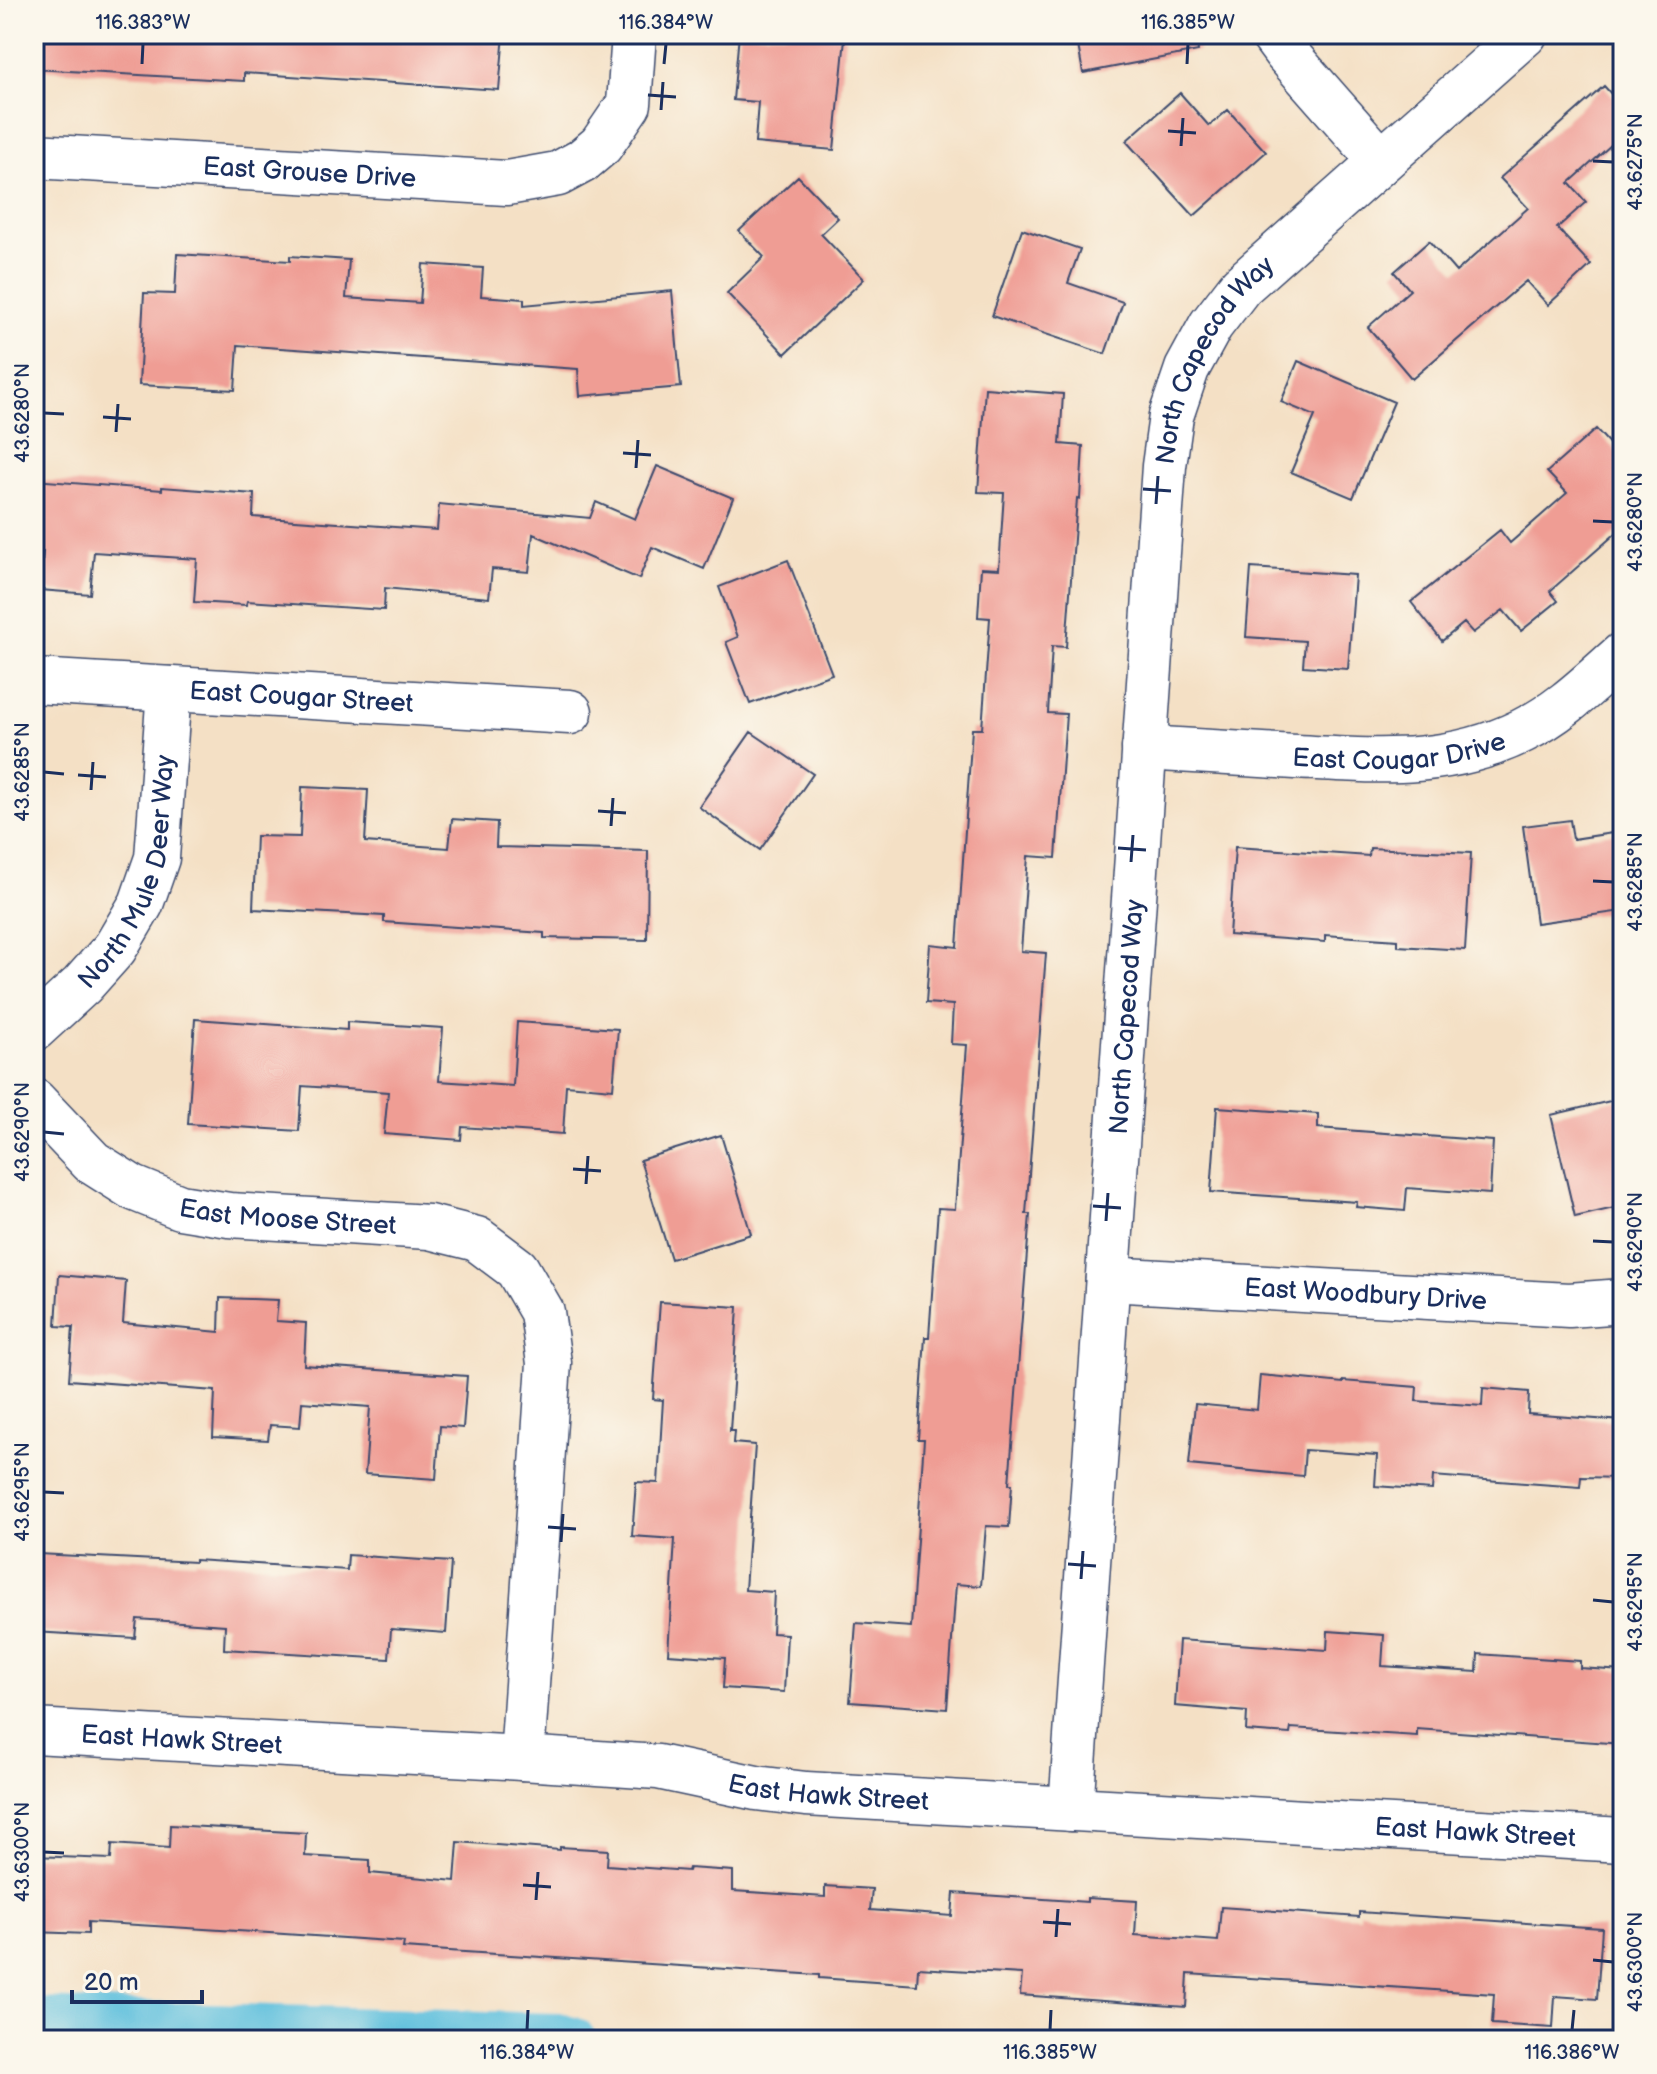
<svg xmlns="http://www.w3.org/2000/svg" width="1657" height="2074" font-family="'Balsamiq Sans',sans-serif">
<rect width="100%" height="100%" fill="#fbf7ec"/>
<filter id="ink" filterUnits="userSpaceOnUse"><feTurbulence type="fractalNoise" baseFrequency=".0125" numOctaves="2"/><feDisplacementMap in="SourceGraphic" scale="16" xChannelSelector="R" yChannelSelector="G"/><feConvolveMatrix kernelMatrix="1 2 1 2 8 2 1 2 1" color-interpolation-filters="sRGB"/></filter>
<filter id="wash" filterUnits="userSpaceOnUse"><feTurbulence type="fractalNoise" baseFrequency=".006" numOctaves="4" result="noise"/><feDisplacementMap in="SourceGraphic" scale="32" xChannelSelector="R" yChannelSelector="G"/><feGaussianBlur stdDeviation="1.8" result="paint"/><feColorMatrix in="noise" values="0 0 0 0 0 0 0 0 0 0 0 0 0 0 0 0 0 1.4 0 .05"/><feComposite in="paint" operator="in"/></filter>
<g filter="url(#wash)">
<rect width="100%" height="100%" fill="#f4e0c5"/>
<g fill="none" stroke-linecap="round" stroke-linejoin="round">
<path stroke="#5fc0dd" stroke-width="46" d="M34,2021L559,2036L573,2040"/>
</g>
<g id="blocks">
<path fill="#ef9d94" d="M36,34H504L499,90L244,73V81L34,69Z
M739,34H806L845,38L834,150L755,143L758,102L733,100Z
M1076,34H1196L1198,51L1083,73Z
M1604,86L1623,107V134L1569,183L1586,202L1557,228L1591,265L1548,305L1526,281L1412,379L1368,327L1410,290L1394,272L1429,241L1456,272L1528,208L1500,178Z
M1180,93L1209,126L1228,110L1266,152L1194,216L1126,141Z
M798,176L838,218L821,234L864,279L785,354L727,293L764,257L739,231Z
M1022,229L1080,249L1068,283L1123,302L1105,354L992,316Z
M177,254L290,261V256L349,260L346,298L420,303L423,264L483,268L481,296L524,299V305L672,291L681,387L580,396L578,369L238,345L235,390L139,385L144,293L175,294Z
M1298,361L1394,402L1353,498L1291,472L1315,416L1281,402Z
M985,388L1063,394L1060,444L1083,446L1080,499L1077,498L1066,647L1052,646L1048,713L1066,714L1056,858L1028,856L1021,951L1046,953L1026,1214H1030L1009,1484H1012L1009,1527L986,1526L981,1586L956,1584L947,1709L850,1702L856,1623L911,1627L924,1439H918L925,1337H929L938,1208L955,1209L967,1045L951,1044L953,1005L926,1003L930,944L957,947L972,729H982L990,618L978,617L981,568L999,569L1004,493L978,492Z
M1596,429L1623,459V527L1550,591L1558,601L1521,631L1503,610L1473,633L1464,623L1442,641L1411,602L1500,530L1510,543L1567,493L1547,472Z
M657,466L733,498L704,569L652,547L639,579L533,534L529,572L492,569L489,598L385,588L384,610L247,601L246,605L194,602L197,559L94,552L90,594L40,590L43,552H34V480L162,490V487L254,494L253,517L437,530L439,504L590,518L596,502L635,519Z
M788,560L832,674L750,704L726,642L738,637L719,587Z
M1251,568L1355,575L1348,669L1303,666L1305,641L1246,637Z
M751,732L813,774L760,850L699,807Z
M302,787L368,790L365,842L449,848L452,819L497,822L496,847L648,851L647,940L544,938V933L384,922V916L253,909L256,836L300,837Z
M1570,820L1573,839L1619,832L1623,862V911L1536,923L1523,826Z
M1235,847L1369,856L1370,848L1471,853L1465,950L1398,946V940L1325,935V942L1229,935Z
M195,1019L347,1030V1022L443,1028L439,1081L513,1086L517,1022L618,1029L613,1089L566,1085L563,1134L462,1127L461,1140L384,1134L388,1092L302,1086L299,1131L188,1124Z
M1623,1098V1206L1575,1217L1551,1115Z
M1217,1107L1318,1114V1128L1493,1141L1490,1194L1407,1188L1405,1211L1356,1207L1357,1202L1211,1192Z
M721,1135L751,1234L671,1259L640,1160Z
M59,1275L126,1281L123,1323L219,1332L220,1298L278,1300L276,1321L306,1323L304,1365L467,1376L463,1428L440,1426L436,1479L365,1474L370,1407L302,1402L300,1427L270,1425L268,1440L213,1437L215,1391L69,1380L73,1327L56,1326Z
M660,1302L738,1307L730,1431H734L733,1443L755,1445L745,1590L774,1592L772,1633L787,1634L784,1692L723,1688L725,1658L668,1654L675,1539L632,1536L636,1482L658,1483L663,1400L653,1399Z
M1260,1375L1343,1383V1381L1417,1387L1416,1401L1482,1406L1483,1388L1529,1392L1528,1414L1623,1421V1478L1581,1477L1580,1487L1433,1476L1432,1490L1375,1486L1377,1455L1305,1450L1303,1476L1189,1465L1195,1404L1257,1410Z
M38,1554L195,1562V1560L347,1570L348,1555L451,1562L446,1633L391,1629L389,1659L224,1649L225,1625L137,1619L135,1638L34,1632Z
M1328,1631L1384,1635L1382,1666L1477,1672L1478,1654L1580,1661V1668L1623,1671V1744L1417,1729V1736L1291,1728L1290,1734L1246,1731L1247,1712L1175,1706L1179,1640L1327,1650Z
M170,1825L306,1833L305,1856L370,1860V1873L455,1881L458,1842L560,1850V1847L608,1850L607,1865L688,1871L689,1868L733,1871V1891L825,1897V1886L872,1889L870,1910L952,1916L954,1893L1087,1902V1898L1137,1901L1135,1935L1218,1941L1221,1907L1359,1917V1912L1602,1928L1597,1999L1555,1996L1553,2028L1492,2024L1494,1994L1329,1983L1188,1974L1186,2007L1020,1995L1022,1974L918,1968L917,1985L819,1978V1975L403,1948L404,1942L254,1932L88,1922V1934L34,1932V1856L111,1859L112,1844L169,1848Z"/>
</g>
</g>
<g filter="url(#ink)">
<use href="#blocks" fill-opacity="0" stroke="#3c4a6d" stroke-width="2"/>
<g fill="none" stroke-linecap="round" stroke-linejoin="round">
<defs>
<g id="street">
<path d="M1272,34L1286,53L1381,161"/>
<path id="s1" d="M34,156L507,183L558,174L582,161L601,145L629,104L634,34"/>
<path id="s2" d="M34,681L570,712"/>
<path id="s3" d="M1144,748C1194,751 1245,754 1296,757C1376,761 1447,768 1522,731C1560,713 1591,682 1623,654"/>
<path id="s4" d="M34,1029L82,985L115,948L141,904L157,858L169,689"/>
<path id="s5" d="M34,1101L92,1162L133,1188L180,1207L229,1215L429,1227L477,1239L517,1269L542,1312L549,1363L522,1758"/>
<path id="s6" d="M1108,1279L1569,1305L1623,1301"/>
<path id="s7" d="M34,1731L522,1758L658,1767L756,1788L806,1794L1623,1840"/>
<path id="s8" d="M1071,1809L1164,466L1171,416L1187,369L1211,325L1241,286L1525,34"/>
</g>
</defs>
<use href="#street" stroke="#3c4a6d" stroke-width="47"/>
<use href="#street" stroke="#fff" stroke-width="44"/>
</g>
</g>
<path fill="none" stroke="#1b2f5e" stroke-width="3" d="M142,64L143,44M664,64L666,44M1187,64L1188,44M648,95L676,97M661,110L663,82M1168,131L1196,133M1181,146L1183,118M1593,161L1613,162M44,413L64,414M103,417L131,419M116,432L118,404M623,453L651,455M636,468L638,440M1143,489L1171,491M1156,504L1158,476M1593,521L1613,522M44,772L64,774M78,775L106,777M91,790L93,762M598,811L626,813M611,826L613,798M1118,848L1146,850M1131,862L1133,835M1593,881L1613,882M44,1132L64,1134M573,1169L601,1171M586,1184L588,1156M1093,1206L1121,1208M1106,1221L1108,1193M1593,1241L1613,1242M44,1492L64,1493M548,1527L576,1529M561,1542L563,1514M1068,1564L1096,1566M1081,1579L1083,1551M1593,1600L1613,1602M44,1852L64,1853M523,1885L551,1887M536,1900L538,1872M1043,1922L1071,1924M1056,1937L1058,1909M1593,1960L1613,1962M527,2030L528,2010M1050,2030L1051,2010M1572,2030L1574,2010"/>
<g text-anchor="middle" stroke-width="8" stroke-linejoin="round" paint-order="stroke">
<g font-size="26" fill="#1b2f5e" stroke="#fbf7ec">
<text dy="9" stroke="none"><textPath href="#s1" startOffset="276">East Grouse Drive</textPath></text>
<text dy="9" stroke="none"><textPath href="#s8" startOffset="1466">North Capecod Way</textPath></text>
<text dy="9" stroke="none"><textPath href="#s2" startOffset="268">East Cougar Street</textPath></text>
<text dy="9" stroke="none"><textPath href="#s3" startOffset="256">East Cougar Drive</textPath></text>
<text dy="9" stroke="none"><textPath href="#s4" startOffset="192">North Mule Deer Way</textPath></text>
<text dy="9" stroke="none"><textPath href="#s8" startOffset="794">North Capecod Way</textPath></text>
<text dy="9" stroke="none"><textPath href="#s5" startOffset="292">East Moose Street</textPath></text>
<text dy="9" stroke="none"><textPath href="#s6" startOffset="258">East Woodbury Drive</textPath></text>
<text dy="9" stroke="none"><textPath href="#s7" startOffset="148">East Hawk Street</textPath></text>
<text dy="9" stroke="none"><textPath href="#s7" startOffset="798">East Hawk Street</textPath></text>
<text dy="9" stroke="none"><textPath href="#s7" startOffset="1446">East Hawk Street</textPath></text>
</g>
</g>
<rect width="1657" height="2074" fill="none" stroke="#fbf7ec" stroke-width="88"/>
<path d="M72 1990v12h130v-12" fill="none" stroke="#1b2f5e" stroke-width="4"/>
<text x="84" y="1990" font-size="24" fill="#1b2f5e" stroke="#fbf7ec" stroke-width="6" paint-order="stroke">20 m</text>
<rect x="44" y="44" width="1569" height="1986" fill="none" stroke="#1b2f5e" stroke-width="3"/>
<g font-size="20" text-anchor="middle" fill="#1b2f5e">
<text x="143" y="29">116.383°W</text>
<text x="666" y="29">116.384°W</text>
<text x="1188" y="29">116.385°W</text>
<text transform="translate(1635 162) rotate(-90)" y="7">43.6275°N</text>
<text transform="translate(22 413) rotate(-90)" y="7">43.6280°N</text>
<text transform="translate(1635 522) rotate(-90)" y="7">43.6280°N</text>
<text transform="translate(22 772) rotate(-90)" y="7">43.6285°N</text>
<text transform="translate(1635 882) rotate(-90)" y="7">43.6285°N</text>
<text transform="translate(22 1132) rotate(-90)" y="7">43.6290°N</text>
<text transform="translate(1635 1242) rotate(-90)" y="7">43.6290°N</text>
<text transform="translate(22 1492) rotate(-90)" y="7">43.6295°N</text>
<text transform="translate(1635 1602) rotate(-90)" y="7">43.6295°N</text>
<text transform="translate(22 1852) rotate(-90)" y="7">43.6300°N</text>
<text transform="translate(1635 1962) rotate(-90)" y="7">43.6300°N</text>
<text x="527" y="2059">116.384°W</text>
<text x="1050" y="2059">116.385°W</text>
<text x="1572" y="2059">116.386°W</text>
</g>
</svg>
